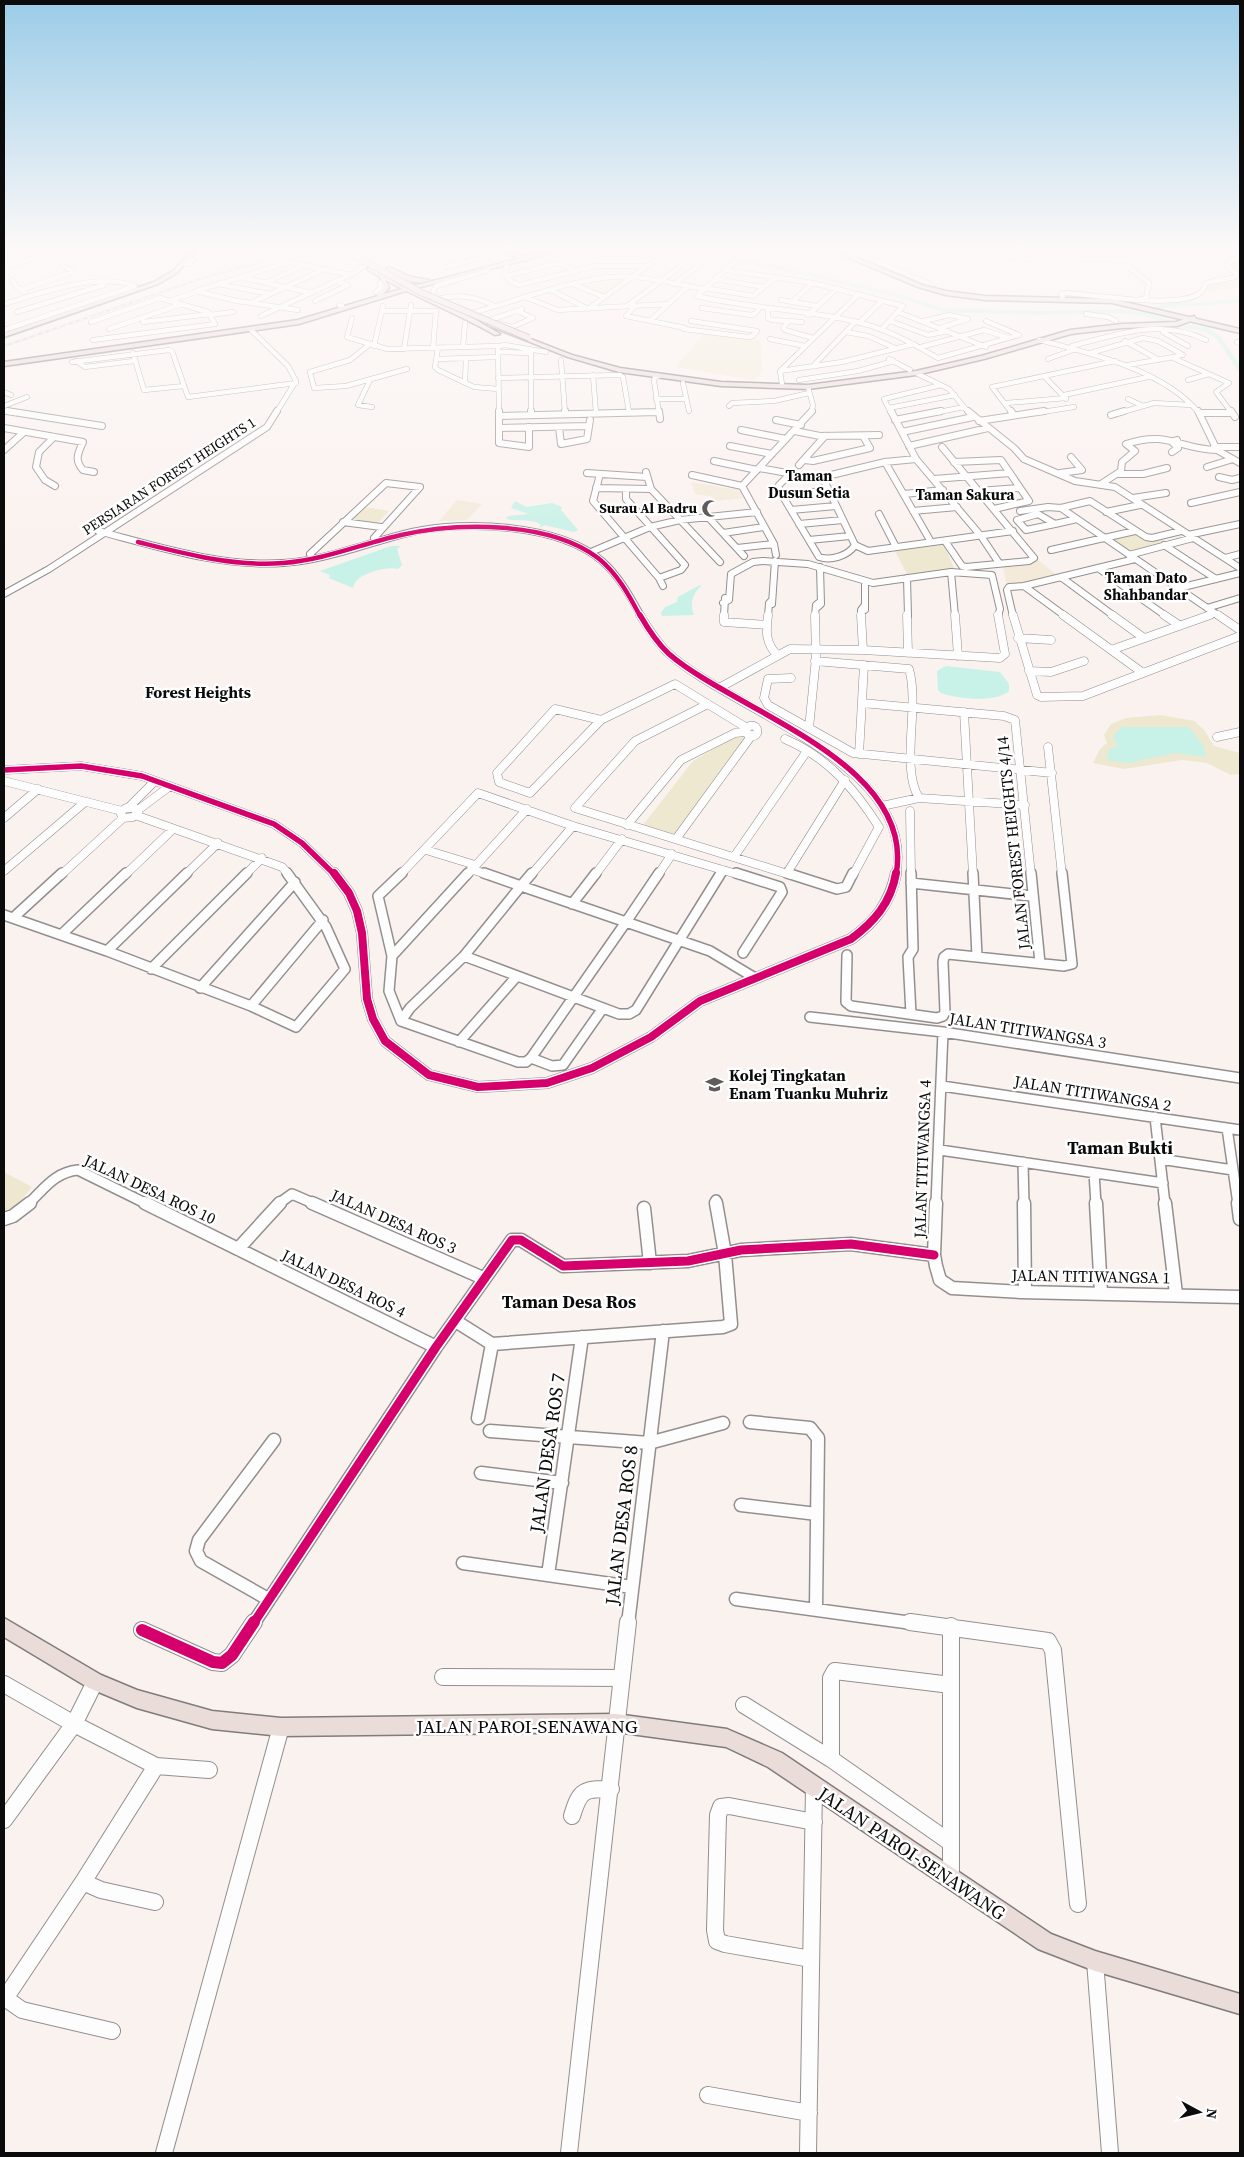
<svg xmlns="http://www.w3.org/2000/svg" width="1244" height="2157" font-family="'Source Serif 4',serif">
<rect width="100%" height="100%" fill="#faf2ef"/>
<path fill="#eee8d0" d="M629,277L604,295L578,284L606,278Z
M360,506L389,511L376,525L346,520Z
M1135,531L1158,537L1166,543L1129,555L1107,538Z
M943,543L955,570L908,576L895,551Z
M1160,715L1195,721L1205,731L1214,746L1240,753V774L1231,775L1207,763L1182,760L1124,769L1093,763L1100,749L1107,743L1104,735L1111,724L1126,718Z
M738,735H745L746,739L679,833L674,834L646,828L643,825L693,761Z
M4,1172L32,1187L13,1210L4,1213Z"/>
<path fill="#e6e1bf" d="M1240,259V287L1207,292L1208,284L1239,277V273L1231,269L1230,265Z"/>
<path fill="#f3eada" d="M703,333L760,341L762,368L758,378L752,380L676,367Z
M691,482L739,490L743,498L716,501L710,496L695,494Z
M457,500L482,504L467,520L439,521Z
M1037,559L1058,576L1007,586L1003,567Z"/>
<path fill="#c8f1e7" d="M515,501L527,507L552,503L562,507L561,510L578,530L574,532L544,525L542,527H539L541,525C534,518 516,522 506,519L508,516L529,514L511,508Z
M391,546H401L397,549L402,565L398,569C388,566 355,573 353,588L329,578L330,575L320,571Z
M700,585L701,586C693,593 689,604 694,615L662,616L661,613L665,607L677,602L678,597Z
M946,666L1000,672L1009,684V691C996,703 958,699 941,693L938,690L937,671Z
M1122,727H1189L1203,745L1206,757L1175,753L1128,763L1107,760L1109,750L1118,746L1113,736Z"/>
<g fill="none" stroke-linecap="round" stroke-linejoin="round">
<path stroke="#c8f1e7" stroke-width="1" d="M4,339L146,290L139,285L129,270L148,256L147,252"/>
<path fill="#c8f1e7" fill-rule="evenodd" d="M622,252H650L744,260L783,266L901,295L944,308L1043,311L1119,309L1144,312L1152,311L1162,304L1240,299V303L1164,308L1152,314L1179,323L1209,328L1221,337L1240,365V372L1238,371L1217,339L1205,331L1178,327L1143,316L1119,313L1043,315L943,312L897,297L783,270L744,264Z"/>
<defs>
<path id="minor-far5" d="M209,252L226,259
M249,252L254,254
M750,252L738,258L697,296C751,309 807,309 861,323C889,330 913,344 938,358L1019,335
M940,252L1029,259
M846,255L858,254L928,283
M4,256L19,252
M1069,258L1127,260
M507,263L505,274L510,281L519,285L595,266H647
M182,264H189L193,260L188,259
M4,267L56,252
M447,267L481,258L490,252
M1229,268L1227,264L1240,257
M726,270L813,283L903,306L882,329
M507,276L558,263L576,271
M240,277L312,293
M715,279L764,287
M12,280L17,287L25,292
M265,283L304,265
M218,284L270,294
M573,284L604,297
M674,284L698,266
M705,288L753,296L776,277
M21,290L70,273L71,270L63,266
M551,290L586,308
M376,292L381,288L380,283
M525,297L558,310L668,304
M1063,298L1061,294L1067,293L1137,300L1146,298L1149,283L1128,266V252
M437,299C459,293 475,297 495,306
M172,300L196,292
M443,300L432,294L436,286L488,270L486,268
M781,300L817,306
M1142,300C1156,301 1189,302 1200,293C1204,291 1204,287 1206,283L1235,277L1236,273L1229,268
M315,301L348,285L339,282
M253,302L325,269
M792,302L813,283
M4,304C41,293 98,272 135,286L4,330
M339,305L342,306
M627,306L684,264
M635,306L626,316L685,328
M702,308L751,315L755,314L760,307
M768,308V318L772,320L802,322
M588,309L654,261
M298,310L237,301L196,291L289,262L350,275
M382,311H436L433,348
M17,312L104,285
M898,312L986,347
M472,313C515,301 565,282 609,277C640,274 674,284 704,289
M1086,314L1108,317L1116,321
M210,315L233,312
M808,315L837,288
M261,316L356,272L384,252
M352,318L347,337L387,349L498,346
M490,320L522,309
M650,321L688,286
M890,321L928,335L948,331
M924,321L949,315L968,319L940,328
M986,321L1019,335
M91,322L160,298L208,312L215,324L93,340
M143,322L210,314
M498,323L512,327L533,318L517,311
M787,323L783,328L785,330L813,338
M859,323L882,301
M109,329L182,304
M684,329L748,337L753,336L757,331L691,321
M251,330L288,366L296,381L276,413
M846,332L868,336L895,348
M1163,332L1188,346
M770,339L805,346
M1039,340C1090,353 1164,370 1199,413
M1125,341L1159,360
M1237,342L1240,343
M370,344L350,360L310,372L314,388L346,386L407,369
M374,346L383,306
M1072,346C1118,334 1160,318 1206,340
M463,347L465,323
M921,347L984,330L1009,338
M438,348L435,367L438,370L474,387L498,389
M404,349L411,305
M498,352L531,353V413
M133,353L144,390L184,386
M1090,353L1143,338L1158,341L1183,355
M1173,358L1229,383L1216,392L1232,413
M437,359L498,357
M889,359L910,370
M1048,359L1073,350
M561,360L565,413
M76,361L85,367L134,361
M72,362L169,350L172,351L188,397
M1128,365L1179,356
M817,366L815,364L855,322
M780,371L842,362L914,344
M916,373L949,389L969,413
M593,375L596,413
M1044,376L1066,399
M498,378L620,375L623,377L629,412
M370,380L358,405L372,407
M799,380L858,371L894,361
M1188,380L1209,374
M465,382L466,358
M683,383L689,411
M782,384L780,371L859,294
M808,387L813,405L811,413
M4,392L11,395
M1064,395L1148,377
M188,397L296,383
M656,399H686
M1128,399L1143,406
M1006,403L1066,398
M4,406L27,397
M729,406L732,403L774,401L809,393
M889,408L955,395
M4,411L15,413
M499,413L498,346L505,345L546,352
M632,413L658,412
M659,413L654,381L655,377L659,376
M891,413L884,399L941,385
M934,413L964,407
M1012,413L992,387L1115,361
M1036,413L1074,407
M1119,413L1154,403L1191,405"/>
<path id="minor-far4" d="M7,411L102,426
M499,411V443L529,447V427
M531,411V414
M565,411V414
M659,411L660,419
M891,411L916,459L981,536L999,563
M968,411L1014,448L1024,459L1075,481L1115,487L1240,568
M1011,411L1013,414
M1198,411L1217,450L1240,463
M1231,411L1235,417
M1200,413H1231
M1111,415L1124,411
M499,416L658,412
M776,420L801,425
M895,420L941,411
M979,421L1044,411
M559,427L561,444L587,439L590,420
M4,428L83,442C78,453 74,460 83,470L94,472
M499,428L589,426
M741,430L786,439
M795,431L820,436L879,435
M902,432L973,417
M54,437L39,452L36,467L45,480L55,486
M730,446L772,454
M909,446L988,428
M942,447L1034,558L1029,561L966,567L962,566L945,541
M1214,447H1240
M4,450L24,432
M1172,452L1178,448L1172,442L1177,440
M804,460L813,461L870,448L863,436
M714,461L757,470
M885,462L931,542
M954,462L1001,460L1029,501L994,509
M799,465L825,436
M1207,467L1233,459
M759,468L804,476H827L885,462L916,459
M646,472L651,489L720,562
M587,473L647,477
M1060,473L1082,470L1071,457
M600,474L593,501L659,578L663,586
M790,474L779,485V490L819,557C831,561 848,556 855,545L822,476
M1117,474H1143L1167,468
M692,475L742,486
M1219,477L1232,480L1240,478
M934,479L1010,473
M1101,484L1121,471L1122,462L1135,451L1126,444C1169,430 1178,449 1217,450
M596,488L651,489
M626,490V499L685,565L681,570L659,578
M979,491L1019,488
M781,494L829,491
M904,494L943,490
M1133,498L1166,493
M1191,503L1240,492
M1061,508L1219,616
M791,510L836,506
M913,511L957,507
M1020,511L1048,507L1061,508L1090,501L1146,537L1152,538L1181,531
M1106,512L1140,505
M879,514L896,547
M1038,514L1055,524L1026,530L1017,520Z
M708,517L744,556
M343,522L381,527
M799,524L843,520
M1055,524L1077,519
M98,531C159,547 220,567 283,563C328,560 369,542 412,532C465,520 559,524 602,561C619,576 630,596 641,616
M723,533L764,527
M1188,535L1240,524
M809,540L850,536
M855,545L868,551L1013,531
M1164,545L1216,579
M737,548L774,544
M1051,550L1135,531
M591,552L650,527L680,520L757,512
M310,554L386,483L420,487L374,538
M776,555L774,544L742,486L812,411
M1129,555L1193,538
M1225,558L1240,554
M1098,568L1166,616
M951,572L955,616
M1061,577L1114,616
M907,578L908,616
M1024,586L1065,616
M1179,588L1240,573
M4,594L49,569L267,427L277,411
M723,603L729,600L731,574L753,562L763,561L808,564L873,583L951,572L992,575L1000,609L998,616
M772,604L775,561
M818,607L821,604L820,567
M1207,608L1240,598
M862,611L865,610V581
M724,616L725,598
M768,616L769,603L772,600
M815,616L816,605L820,602
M861,616V610L864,606
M1013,616L1007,590L1009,587L1024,586L1135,559
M1207,616L1215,613"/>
<path id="minor-far3" d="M640,615C648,628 656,641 667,652C731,711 919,764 896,875
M724,615V622L766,625
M768,615C766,631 765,642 777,655
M861,615L863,650
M907,615L908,653
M955,615L958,656
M1013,615L1037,695L1041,697L1083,696L1240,636
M1063,615L1143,673
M1112,615L1144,638
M1164,615L1179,625
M1218,615L1240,630
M1018,638L1051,640
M1111,650L1210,615
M815,661L909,669C920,707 900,767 919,798
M1029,671L1051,672L1084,661
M791,678L768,679L764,698L768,705L853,753L1052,773
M719,688L790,649L863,650L1000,658L1005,654L998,615
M862,703L1004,716L1015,720L1031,875
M708,704L635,741L575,808L791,875
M555,709L601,720L530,793L499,782L497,773Z
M964,712L973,875
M601,720L675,684L747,728
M746.5 731a5.5 5.5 0 1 1 11 0a5.5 5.5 0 1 1-11 0Z
M809,728L816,658L815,615
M1217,737L1240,732
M785,739C827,757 855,789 879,827
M1048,747L1062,875
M859,754L864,665
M4,770L81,766L142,776L274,824L302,843L335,875
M4,781L122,811
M882,806L919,798L1025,805
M129,807L155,781
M126,808H135L138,812L133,817L123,818L120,812Z
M138,810L170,786
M910,811L911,875
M135,815L282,867L289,875
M4,818L38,789
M627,825L681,760L735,733L745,732
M676,839L752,735
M426,850L475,865
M734,857L807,751
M471,869L488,875
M4,871L85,802
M787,873L845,780
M61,875L123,818
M125,875L172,830
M185,875L218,843
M245,875L262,858
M400,875L478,793L573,826L740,875
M467,875L527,809
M531,875L573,826
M595,875L622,839
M658,875L672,854
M720,875L723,870
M853,875L879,827"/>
<path id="minor-far2" d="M334,873L349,893L357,911L362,933L367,999L373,1019L385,1041L429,1075L478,1087L547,1083L592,1068L651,1037L700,1001L851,939C875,922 890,903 896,873
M484,873L521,886L532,873
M659,873L626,922L710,951L755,978
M736,873L780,887L782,892L743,953
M787,873L837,889L846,887L853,873
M973,873L977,956
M1031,873L1040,963
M911,883L1031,896
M521,886L626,922L531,1058L526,1062H518L401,1021L410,1008L464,956Z
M572,904L596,873
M4,915L107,951L251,1006L296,1027L345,969L326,927L287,873
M13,918L62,873
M61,935L126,873
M107,951L187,873
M847,955L846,1002L851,1006L937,1018L943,1016L945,1012L943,962L944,957L948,954L1064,966L1072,964L1062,873
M392,956L378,896L402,873
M464,956L619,1014H629L636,1010L721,873
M151,969L247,873
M200,988L295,882
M251,1006L323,920
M911,1014L908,957L913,949L911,873
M810,1017L943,1032L1240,1078
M401,1021L389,991L392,956L468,873
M459,1042L517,976
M531,1058L552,1066L563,1065L603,1008
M942,1086L1240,1130
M1155,1117L1165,1204
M1227,1128L1238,1204
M940,1150L1163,1183
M1160,1159L1233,1170
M1023,1162L1024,1204
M1094,1173L1096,1204
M716,1200L717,1204
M28,1204C44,1189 55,1172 78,1170L147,1204
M278,1204L292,1194L315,1204
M936,1204L943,1032"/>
<path id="minor-far1" d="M145,1203L436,1347
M312,1203L483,1278
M936,1203L934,1255L936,1266L940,1280L952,1288L1021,1292L1240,1297
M1024,1203L1025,1292
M1096,1203L1101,1292
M1165,1203L1176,1294
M1238,1203L1240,1219
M644,1208L650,1263
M4,1219L13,1216L30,1203
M238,1249L280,1203
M457,1322L492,1344L723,1327L731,1324L725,1254L716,1203
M478,1418L492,1344
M750,1422L810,1428L818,1438L816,1609
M490,1431L649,1443L723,1423
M481,1473L562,1483
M741,1505L817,1514
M463,1563L632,1587
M548,1575L582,1337
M268,1599L201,1561L196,1551L199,1540L274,1440
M736,1599L919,1624
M253,1624L436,1347L512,1240H521L563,1266L688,1261L741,1250L851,1244L934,1255
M628,1624L663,1331"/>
<path id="minor" d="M910,1622L1048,1641L1053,1650L1078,1904
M951,1626V1879
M142,1630L213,1662L222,1663L232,1655L254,1622
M443,1677L622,1678
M4,1684L74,1724L156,1766L83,1882L4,2000
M744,1705L831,1759L951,1843
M831,1759V1678L835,1671L951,1685
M156,1766L209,1770
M572,1816C580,1789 584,1789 611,1789
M4,1820L74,1724L95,1682
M83,1882L101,1890L155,1902
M811,1959L725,1944L717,1941L715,1930L718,1815L721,1807L729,1806L814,1822
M1095,1961L1110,2153
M5,1998L22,2010L112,2031
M708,2095L809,2113
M164,2153L281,1727
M569,2153L628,1622
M808,2153L814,1787"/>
<path id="major" d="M191,252H196L177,273L158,284L4,337V333L154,282L173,271Z
M502,252H510L529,259L526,261Z
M368,268H372L403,287L471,317L500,334L495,335C453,311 409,295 368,270Z
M387,268H391L419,288L414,289L387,270Z
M1194,316L1196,319L1177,326L1122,328L1071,334L984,359L916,375L808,389L721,386L619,372L568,357L487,325L492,324L572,355L620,368L721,382L808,385L916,371L981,356L1070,330L1122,324L1176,322Z
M4,1618L101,1675L137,1690L212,1711L281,1718L616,1714L727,1729L782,1753L1051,1934L1095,1951L1240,1994V2014L1095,1971L1038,1949L768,1767L726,1747L616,1732L281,1736L212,1729L137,1708L89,1688L4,1637Z"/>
<path id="highway" d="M544,252H556L406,291L299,324L4,366V362L298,320L378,296L376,294L383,288L380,277H384L389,288L383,294Z
M835,252H844L922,285L946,291L985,296L1112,299L1240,329V333L1112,303L985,300L946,295L918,287Z
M389,267L411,277L429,280C417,287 399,276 387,270Z"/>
</defs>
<use href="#minor-far5" stroke="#938f8e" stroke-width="5.5"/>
<use href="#minor-far4" stroke="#938f8e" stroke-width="8"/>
<use href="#minor-far3" stroke="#938f8e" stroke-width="9"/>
<use href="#minor-far2" stroke="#938f8e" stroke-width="12"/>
<use href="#minor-far1" stroke="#938f8e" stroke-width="15"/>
<use href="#minor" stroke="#938f8e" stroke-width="18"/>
<use href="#major" stroke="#807c7b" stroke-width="3"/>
<use href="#highway" stroke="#807c7b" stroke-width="3"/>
<use href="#minor-far5" stroke="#fefdfd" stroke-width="4.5"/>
<use href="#minor-far4" stroke="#fefdfd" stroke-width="6"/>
<use href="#minor-far3" stroke="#fefdfd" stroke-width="8"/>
<use href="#minor-far2" stroke="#fefdfd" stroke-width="9"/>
<use href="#minor-far1" stroke="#fefdfd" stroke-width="12"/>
<use href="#minor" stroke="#fefdfd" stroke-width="16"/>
<use href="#major" fill="#eadcd9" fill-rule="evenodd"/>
<use href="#highway" fill="#e7d6d7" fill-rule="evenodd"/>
<defs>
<path id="rail" d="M4,346L212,275L299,252"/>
</defs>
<use href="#rail" stroke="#d5c4ce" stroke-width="2"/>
<use href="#rail" stroke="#fff" stroke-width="1" stroke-dasharray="4" stroke-linecap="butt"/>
<defs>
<path id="major-bridge" d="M348,252L420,292L529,338"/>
</defs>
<use href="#major-bridge" stroke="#807c7b" stroke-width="7" stroke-linecap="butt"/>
<use href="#major-bridge" stroke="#eadcd9" stroke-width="5.5"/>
<defs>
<path id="cycleway-far4" d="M138,542C186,554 233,567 283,563C324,560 361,544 401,535C458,522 550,521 598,558C617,573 629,595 640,616"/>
<path id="cycleway-far3" d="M640,615C648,629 657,643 669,654C736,712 917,762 896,875
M4,770L81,766L142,776L274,824L302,843L335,875"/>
<path id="cycleway-far2" d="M334,873L349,893L357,911L362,933L367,999L373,1019L385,1041L429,1075L478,1087L547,1083L592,1068L651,1037L700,1001L851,939C874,922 891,903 896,873"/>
<path id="cycleway-far1" d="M253,1624L436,1347L512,1240H521L563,1266L688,1261L741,1250L851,1244L934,1255"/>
<path id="cycleway" d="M142,1630L213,1662L222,1663L232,1655L254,1622"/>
</defs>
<use href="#cycleway-far4" stroke="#fff" stroke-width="6"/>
<use href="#cycleway-far3" stroke="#fff" stroke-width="8"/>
<use href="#cycleway-far2" stroke="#fff" stroke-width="11"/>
<use href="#cycleway-far1" stroke="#fff" stroke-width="12"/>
<use href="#cycleway" stroke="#fff" stroke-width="15"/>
<use href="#cycleway-far4" stroke="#d6006c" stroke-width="4.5"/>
<use href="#cycleway-far3" stroke="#d6006c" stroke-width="5.5"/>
<use href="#cycleway-far2" stroke="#d6006c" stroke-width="8"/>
<use href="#cycleway-far1" stroke="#d6006c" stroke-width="9"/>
<use href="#cycleway" stroke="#d6006c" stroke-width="12"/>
</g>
<linearGradient id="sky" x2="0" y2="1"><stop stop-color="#9bcce8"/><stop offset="0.45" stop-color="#fdf9f8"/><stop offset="1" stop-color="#fdf9f8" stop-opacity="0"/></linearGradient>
<rect width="1244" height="554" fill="url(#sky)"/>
<defs>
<symbol id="mosque-bare" viewBox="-9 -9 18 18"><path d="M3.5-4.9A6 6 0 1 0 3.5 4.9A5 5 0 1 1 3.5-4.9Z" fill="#5f5c5b" stroke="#fff" stroke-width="2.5" paint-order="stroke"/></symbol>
<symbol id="university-bare" viewBox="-9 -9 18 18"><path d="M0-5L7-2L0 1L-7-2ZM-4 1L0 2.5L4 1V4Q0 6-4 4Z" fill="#5f5c5b" stroke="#fff" stroke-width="2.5" paint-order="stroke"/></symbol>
</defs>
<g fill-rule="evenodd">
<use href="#mosque-bare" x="698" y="496" width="25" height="25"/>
<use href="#university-bare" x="702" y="1072" width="25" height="25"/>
</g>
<g text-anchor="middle" stroke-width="5" stroke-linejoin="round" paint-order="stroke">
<g font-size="14" fill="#0b0b0b" stroke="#fff">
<text transform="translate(169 476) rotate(-33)" y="5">PERSIARAN FOREST HEIGHTS 1</text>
</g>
<g font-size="14" font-weight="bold" fill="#0b0b0b" stroke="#fff" text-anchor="end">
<text x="697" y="513">Surau Al Badru</text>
</g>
<g font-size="15" font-weight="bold" fill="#0b0b0b" stroke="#fff">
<text x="809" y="481">Taman<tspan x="809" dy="17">Dusun Setia</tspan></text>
<text x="965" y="500">Taman Sakura</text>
<text x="1146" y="583">Taman Dato<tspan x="1146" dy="17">Shahbandar</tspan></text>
</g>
<g font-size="16" font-weight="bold" fill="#0b0b0b" stroke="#fff">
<text x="198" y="698">Forest Heights</text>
</g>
<g font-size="16" fill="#0b0b0b" stroke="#fff">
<text transform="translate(1013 843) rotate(-96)" y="6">JALAN FOREST HEIGHTS 4/14</text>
<text transform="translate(1028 1030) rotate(9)" y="6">JALAN TITIWANGSA 3</text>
<text transform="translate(1093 1093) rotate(9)" y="6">JALAN TITIWANGSA 2</text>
<text transform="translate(922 1159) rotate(-88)" y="6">JALAN TITIWANGSA 4</text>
<text transform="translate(150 1189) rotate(25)" y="6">JALAN DESA ROS 10</text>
<text transform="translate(394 1221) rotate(24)" y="6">JALAN DESA ROS 3</text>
<text transform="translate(1091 1276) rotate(1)" y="6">JALAN TITIWANGSA 1</text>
<text transform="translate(344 1283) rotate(26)" y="6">JALAN DESA ROS 4</text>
</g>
<g font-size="16" font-weight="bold" fill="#0b0b0b" stroke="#fff" text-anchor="start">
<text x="729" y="1081">Kolej Tingkatan<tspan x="729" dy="18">Enam Tuanku Muhriz</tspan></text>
</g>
<g font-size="18" font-weight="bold" fill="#0b0b0b" stroke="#fff">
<text x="1120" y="1154">Taman Bukti</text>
<text x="569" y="1308">Taman Desa Ros</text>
</g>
<g font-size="19" fill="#0b0b0b" stroke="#fff">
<text transform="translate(547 1453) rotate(-82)" y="7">JALAN DESA ROS 7</text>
<text transform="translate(621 1525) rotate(-83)" y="7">JALAN DESA ROS 8</text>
<text x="527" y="1733">JALAN PAROI-SENAWANG</text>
<text transform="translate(912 1853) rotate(34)" y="7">JALAN PAROI-SENAWANG</text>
</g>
</g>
<rect width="1244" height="2157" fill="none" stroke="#0b0b0b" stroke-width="10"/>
<g transform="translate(1199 2112) rotate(97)" stroke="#ffffff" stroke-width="4" paint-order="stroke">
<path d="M0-4L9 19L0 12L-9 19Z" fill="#0b0b0b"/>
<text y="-8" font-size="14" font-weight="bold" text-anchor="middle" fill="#0b0b0b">N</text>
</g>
</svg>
